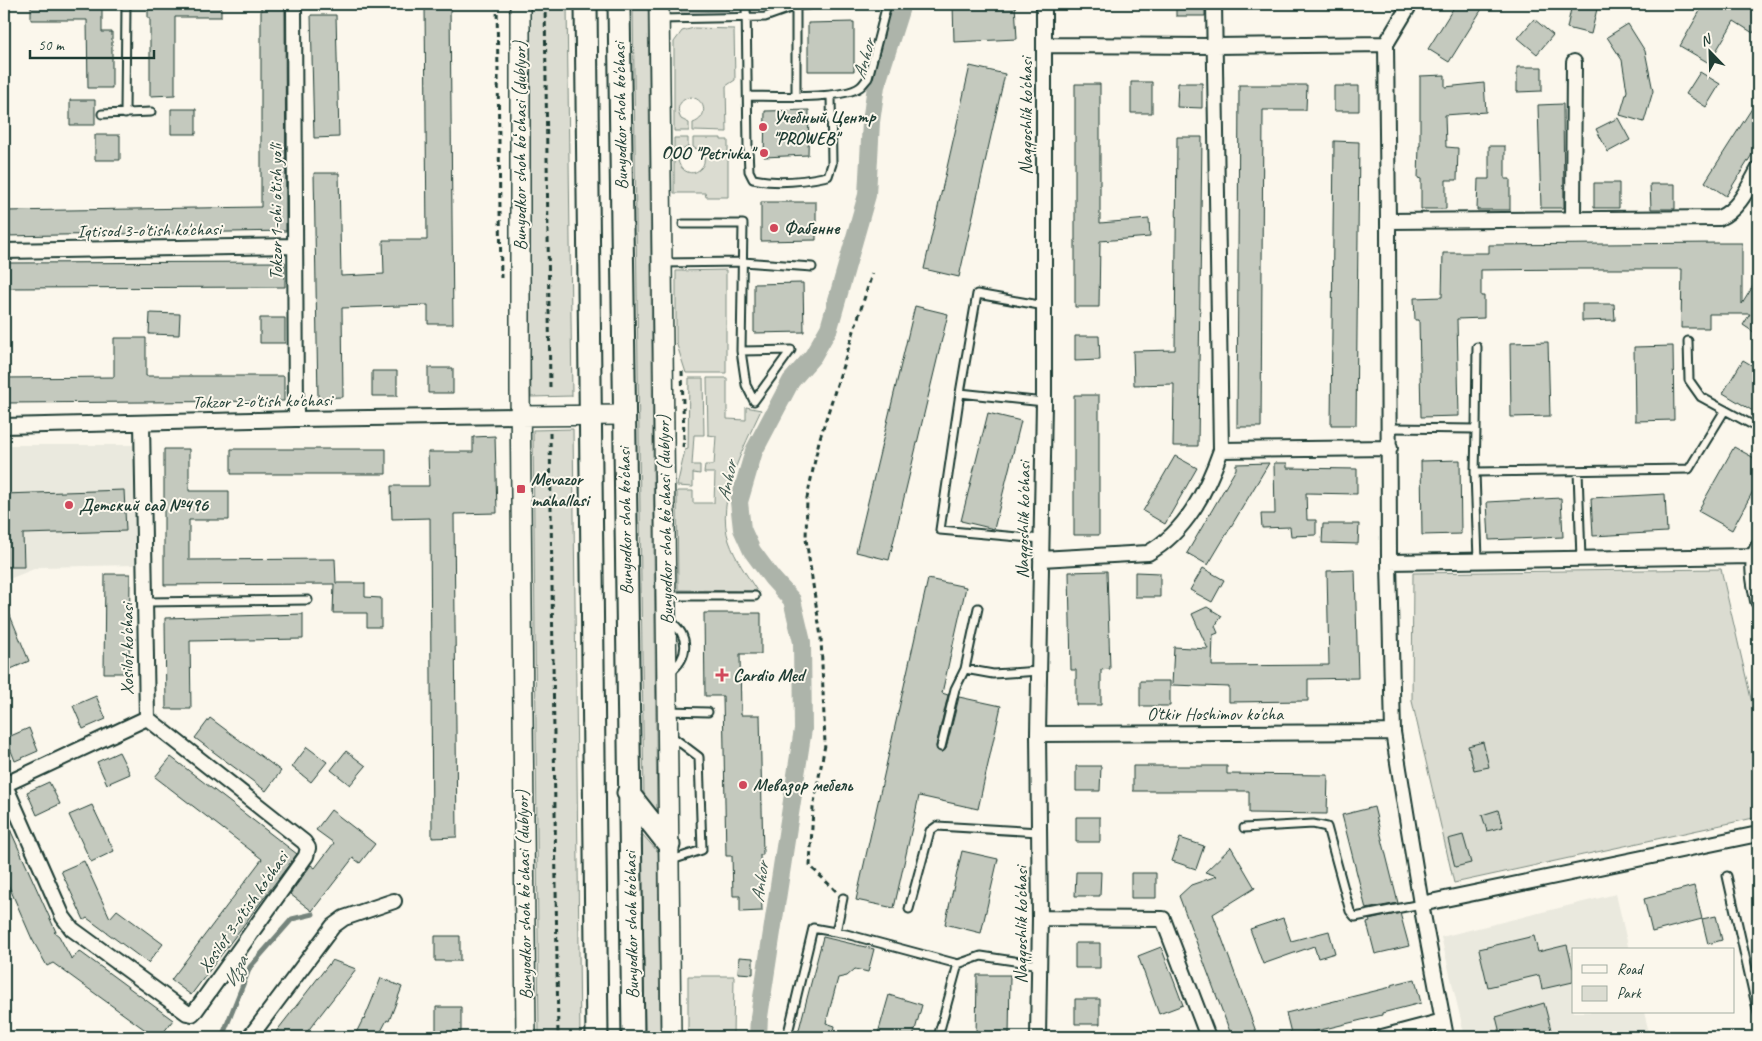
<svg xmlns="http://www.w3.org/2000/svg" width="1762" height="1041" font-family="Caveat,sans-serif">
<rect width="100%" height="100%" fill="#fbf7ec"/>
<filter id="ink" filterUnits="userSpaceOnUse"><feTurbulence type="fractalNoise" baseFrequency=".02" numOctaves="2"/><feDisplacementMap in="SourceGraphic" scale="10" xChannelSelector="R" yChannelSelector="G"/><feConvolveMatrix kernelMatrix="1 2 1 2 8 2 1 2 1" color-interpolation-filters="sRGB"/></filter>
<g filter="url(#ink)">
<path fill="#eae9de" d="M4,445H135V565L39,567L4,581Z
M1616,894L1629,950H1573V1012H1644L1650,1037H1465L1441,937Z"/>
<path fill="#dbdcd1" stroke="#7d8c82" d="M527,4H567L572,396L531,397Z
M633,4H648L657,821L644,801Z
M681,4H733V11L681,12Z
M694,28L734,29L735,80L726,86L727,132L693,131V123C708,118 707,100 691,97C680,99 675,108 681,119L689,123V131H674V42L682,31Z
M674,138H688V147C665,155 687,184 701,168C705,164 705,158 703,153L693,147V138H721V140H728V197H706L705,193H674Z
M726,270V373H686L676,342V271Z
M689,378H703L704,435H694L692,465H700V474L693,473V487L677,486L685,450L688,449Z
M707,378H727V419L746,420V407L761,410C744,447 715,500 729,541C735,559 747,575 757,591L678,590L677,491H693V503H714L715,473H704L705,465H714L716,436L708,435Z
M573,429L580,1037H539L533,430Z
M1721,569L1758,729V817L1454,883L1412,701L1413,573Z
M642,834L658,852L660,1037H645Z
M688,976H734L733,1037H688Z"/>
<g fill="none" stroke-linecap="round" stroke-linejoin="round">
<path stroke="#74847b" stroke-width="5" d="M773,898L777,899
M222,1037L250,967L292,919L313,914"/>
<path stroke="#adb4aa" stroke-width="18" d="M758,1037L759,1017L803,729L802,642L792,600L772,578L752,551L742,529L739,502L754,451L791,381L813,356L829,328L867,195L871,122L876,86L902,4"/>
</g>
<path fill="#c4c9be" stroke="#1f3d34" d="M31,4H102V32H112V88H88L87,20H31Z
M148,4H221V17H175V95L150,96V18H148Z
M261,4H285L286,231L4,236V211L261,207Z
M953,4H1015L1017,39L954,42Z
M1176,4H1205V16H1176Z
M1456,4H1485L1449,62L1428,49Z
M1572,4L1597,9L1591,34L1567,28Z
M1704,4H1753L1758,7V26L1753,33L1734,21L1709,63L1680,46Z
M450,5L453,324H428V305L342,308L343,397L318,398L314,173H339L341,276L384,274L383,240H427L425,6Z
M311,15H336L339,137L314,138Z
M1534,19L1553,35L1537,54L1518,38Z
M854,22V71H808V23Z
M1628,24L1645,51L1653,91L1644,122L1620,115L1627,91L1622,60L1607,37Z
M970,66L1005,74L959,277L924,269Z
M1517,67H1542V91L1517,92Z
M1700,72L1720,84L1706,107L1686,94Z
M1445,75V87L1484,83L1486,112L1445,115L1446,147L1458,148L1457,180H1446V209H1421V179L1418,178L1419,146H1420V76Z
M1131,82H1152V113H1131Z
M1178,83H1202V108L1177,107Z
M1075,84H1100V223L1149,219L1150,237L1100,241L1099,307H1075Z
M1239,85H1307L1306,110H1263L1261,427H1237Z
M1334,86H1359V111H1334Z
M1758,99V145L1726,196L1705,182Z
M70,100H95V125H70Z
M1563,104L1564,208H1541L1538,105Z
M171,109H196V134H171Z
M809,110L808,155L764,157L765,111Z
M1618,118L1630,140L1608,152L1596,129Z
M95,135H120V160H95Z
M1177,137H1202L1198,446H1173L1174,384L1134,385L1133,351L1175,350Z
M1334,141L1359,142L1356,425H1331Z
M1489,146H1505V179H1510V210H1477L1478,179H1489Z
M1594,183H1619V208H1594Z
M1650,184H1675V209H1651Z
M761,202H816V240L761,241Z
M1718,243H1742V304L1758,278V335L1743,325L1750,314H1709V328H1681L1682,269H1577L1481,270V296H1484V318L1457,319L1459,416L1421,417L1419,320H1415L1414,298L1442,297L1443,253H1489V245Z
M285,262V287L4,288V263Z
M803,283L804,332L754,333V284Z
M1582,304H1614L1615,320L1582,321Z
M915,306L948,314L889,560L856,552Z
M150,313L180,314L179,335L149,334Z
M260,318H285V343H260Z
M1075,336H1099L1100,360L1075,361Z
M114,338H146V376H284V401L4,403V378L114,377Z
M1548,342L1550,416L1511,417L1510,343Z
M1673,346L1674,420L1635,421L1634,347Z
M1743,360L1758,369V414L1723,393Z
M428,368H453V393H428Z
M372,371H397V396H372Z
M1074,395H1099V535H1074Z
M988,413L1021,421L994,529L961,521Z
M495,436L497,513L454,514L457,837L432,838L430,518L392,519L391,486H429L428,452H473V437Z
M1734,447L1758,460V482L1732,530L1698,511Z
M164,449H189V491H229V520H189V560L335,559L336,583H365V597L381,598V627H367V613H333L334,584L164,585Z
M231,449H386V474H231Z
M1175,456L1197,468L1165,524L1143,511Z
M1460,460L1461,534L1422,535L1421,461Z
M1269,463L1208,565L1187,553L1236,469V464Z
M1274,463H1287V468L1357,469V494L1306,493L1307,520H1316V535L1291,536L1290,527L1262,528L1261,514H1275Z
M124,490L126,531L23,534L24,567H4V535L5,534L4,494Z
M1665,494L1667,532L1593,536L1591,498Z
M1561,498L1563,537L1489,540L1487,502Z
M1323,524H1359L1358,544L1322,543Z
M1203,568L1224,580L1212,602L1190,590Z
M1355,570L1358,678L1308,679V701L1229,702V687L1172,685L1174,647L1208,649L1192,614L1207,607L1222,616L1215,626L1218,633L1213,635L1212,666L1329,665L1327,571Z
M1107,571L1110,669L1101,670V705H1076V670H1071L1069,572Z
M1135,572L1160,573V597H1135Z
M105,574H130L129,673H104Z
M928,579L966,587L942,693L948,695L936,746L937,750L942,752L946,749L959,697L1001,706L978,809L919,796L894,908L856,900Z
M4,601L29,661L4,672Z
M704,613H761V654H740L741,715H760L763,855H760L762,911L740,912V896H733L732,856H726L723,696H705Z
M303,614V639L190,641L191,709H166L165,618Z
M1140,681H1170V706H1140Z
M96,696L106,719L83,729L73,706Z
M210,718L281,771L266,791L195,738Z
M29,728L38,751L15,761L6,738Z
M1483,742L1489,767L1474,770L1468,746Z
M307,747L327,762L311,782L292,767Z
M346,751L366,766L350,785L331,770Z
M119,752L130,774L107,784L97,762Z
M171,757L297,854L191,995L171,980L262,859L155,777Z
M1076,766H1101L1100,791H1076Z
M1133,766H1227V774L1328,775L1327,814L1249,813V791H1133Z
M49,782L60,804L37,815L27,792Z
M92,805L114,851L91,862L69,815Z
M1374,807L1398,903L1366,909L1342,815Z
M331,810L375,844L360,863L353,858L312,911L290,894L311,865L315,868L334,843L316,830Z
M1498,810L1503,827L1487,831L1482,815Z
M4,816L56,932H54L59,936L72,960L79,951L173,1020L160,1037H155L53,963L47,966L32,939L4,875Z
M1076,817H1100V842H1076Z
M1463,835L1471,863L1455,867L1448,839Z
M1180,838L1204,846L1196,869L1172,861Z
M1231,847L1255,888L1213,914L1258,1037H1232L1179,896L1191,885L1217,876L1205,872Z
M962,851L998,859L981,933L945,924Z
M84,861L110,918L117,910L163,944L148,963L87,918L84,920L61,871Z
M1076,872H1101L1100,896H1075Z
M1131,873H1156V898H1131Z
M1694,886L1702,919L1652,932L1644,899Z
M1400,913L1409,946L1375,954L1367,923L1370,922L1369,920Z
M1716,916L1722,940L1708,944L1702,919Z
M1283,918L1291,941L1329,931L1335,953L1318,958L1314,946L1263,964L1250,929Z
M435,936H460V961H435Z
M1534,936L1538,952L1567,945L1573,969V982L1542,989L1539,975L1488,987L1479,949Z
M823,937L874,949L868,972L855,969L847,976L838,978L826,1023L835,1026L833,1037H797Z
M1075,943H1100V968H1075Z
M1161,947L1183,1005L1159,1014L1138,956Z
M739,957L753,958V974L738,973Z
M332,960L356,969L303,1037H272Z
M977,975H1010L1009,1037H976Z
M381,978L402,987L389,1021L387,1020L378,1037H354L363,1019L364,1020Z
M1415,979L1421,1003L1382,1013V1015L1292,1037L1286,1013L1391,987V985Z
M889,995L922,1005L913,1037H877Z
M1075,999H1100V1024H1075Z
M1544,1003L1553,1037H1501L1496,1017Z
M436,1007H461V1032H436Z"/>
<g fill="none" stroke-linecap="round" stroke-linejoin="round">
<defs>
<path id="lane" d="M746,4L748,148L749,171L753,179C777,184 805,181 828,176L832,164L831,95
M796,6V95
M660,19L765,17L796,6L818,4
M748,96C771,96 843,100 860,87C863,85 865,81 868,78L887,4
M102,114L151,112
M125,114L126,4
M683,224H743L741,351
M662,263L743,262L812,267
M1688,341L1689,380L1701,397L1758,428
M791,350L754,401L746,385L741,351Z
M960,393L977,294L1045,306
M1390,428L1476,429L1475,472L1689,469L1725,410
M1476,429L1477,347
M1578,471L1581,559
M1475,472L1478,560
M1041,539L940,530L960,393L1044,402
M666,596H755
M146,602L308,600
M669,620C690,635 690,657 669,673
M965,669L978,608
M668,711L708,712
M941,747L955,689L965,669L993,674L1039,671
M1244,828L1313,824L1327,827L1350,911L1355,917L1421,904
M669,861L702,850L699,757L670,735
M1727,876L1754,996L1758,995
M909,909L930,831L937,826L1039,832
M836,932L843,898
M1754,996L1758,1013
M787,1037L813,928L846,934L958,964L981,956L1040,965
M938,1037L958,964"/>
<path id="street" d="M294,4L296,419
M1410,4L1386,44L1388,221L1389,562L1393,732L1421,904L1446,1037
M1045,45L1215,46L1386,44
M1573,218L1574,62
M1388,221L1719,218C1739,209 1748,188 1758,170
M4,251L295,246
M4,426L296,419L520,416
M1221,450L1390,448
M1758,547C1749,563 1755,583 1758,601
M1041,559L1148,553C1186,532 1207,490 1221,450L1214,4
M1389,562L1753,556
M1038,734L1393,732
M4,783L63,917L72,929L187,1013L192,1014L196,1010L306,856L308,848L304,842L147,718
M4,785L147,718L142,423
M1421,904L1758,834
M1040,918L1163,919L1208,1037
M250,1037L333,926L344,918L394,901
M1038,1037L1040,918L1038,734L1044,402V4
M1382,1037L1443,1021"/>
<path id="secondary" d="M520,4V387L526,1037
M659,4L671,1037
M520,416L624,415"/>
<path id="primary" d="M586,4L597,1037
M619,4L633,1037
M628,793L669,845"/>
</defs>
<use href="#lane" stroke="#1f3d34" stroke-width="11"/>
<use href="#street" stroke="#1f3d34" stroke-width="18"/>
<use href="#secondary" stroke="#1f3d34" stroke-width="22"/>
<use href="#primary" stroke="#1f3d34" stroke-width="25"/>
<path stroke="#1f3d34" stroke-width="3" stroke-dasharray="5 4" stroke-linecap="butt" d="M497,4L501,278
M545,4L550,387
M682,371L684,437L683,447
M550,433L558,1037
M836,891L810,866L813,808L825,745L821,637L806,539L807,498L819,441L872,274"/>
<use href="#lane" stroke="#fbf7ec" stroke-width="7"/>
<use href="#street" stroke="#fbf7ec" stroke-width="14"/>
<use href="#secondary" stroke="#fbf7ec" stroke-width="19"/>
<use href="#primary" stroke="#fbf7ec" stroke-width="21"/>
</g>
</g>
<g fill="#d1495b" stroke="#fbf7ec" stroke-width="2">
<circle cx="763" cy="127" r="5"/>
<circle cx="764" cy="153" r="5"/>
<circle cx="774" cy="228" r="5"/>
<rect x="516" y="484" width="10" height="10" rx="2.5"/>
<circle cx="69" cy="505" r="5"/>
<path d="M719.5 667.5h5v5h5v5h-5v5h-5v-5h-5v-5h5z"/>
<circle cx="743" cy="785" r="5"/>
</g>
<g text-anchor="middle" stroke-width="4" stroke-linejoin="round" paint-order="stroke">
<g font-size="18" fill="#1f3d34" stroke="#fbf7ec">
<text transform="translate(620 116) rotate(-91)" y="6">Bunyodkor shoh ko'chasi</text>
<text transform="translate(1026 116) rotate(-90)" y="6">Naqqoshlik ko'chasi</text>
<text transform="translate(520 146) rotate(-90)" y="6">Bunyodkor shoh koʻchasi (dublyor)</text>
<text transform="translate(276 212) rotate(-90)" y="6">Tokzor 1-chi o'tish yo'li</text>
<text transform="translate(149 230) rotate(-1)" y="6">Iqtisod 3-o'tish ko'chasi</text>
<text transform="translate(262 401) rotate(-1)" y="6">Tokzor 2-o'tish ko'chasi</text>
<text transform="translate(665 520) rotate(-91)" y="6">Bunyodkor shoh koʻchasi (dublyor)</text>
<text transform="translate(1023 520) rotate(-89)" y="6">Naqqoshlik ko'chasi</text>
<text transform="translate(625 521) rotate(-91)" y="6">Bunyodkor shoh ko'chasi</text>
<text transform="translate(127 649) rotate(-90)" y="6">Xosilot ko'chasi</text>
<text x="1215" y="720">O'tkir Hoshimov ko'cha</text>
<text transform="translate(524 895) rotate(-91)" y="6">Bunyodkor shoh koʻchasi (dublyor)</text>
<text transform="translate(243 912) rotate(-55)" y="6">Xosilot 3-o'tish ko'chasi</text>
<text transform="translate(631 925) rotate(-91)" y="6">Bunyodkor shoh ko'chasi</text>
<text transform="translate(1021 925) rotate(-90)" y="6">Naqqoshlik ko'chasi</text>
</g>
<g font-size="18" font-weight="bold" fill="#1f3d34" stroke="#fbf7ec" text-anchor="start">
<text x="773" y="123">Учебный Центр<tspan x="773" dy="21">"PROWEB"</tspan></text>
<text x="754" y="159" text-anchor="end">ООО "Petrivka"</text>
<text x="784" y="234">Фабенне</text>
<text x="531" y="485">Mevazor<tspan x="531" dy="21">mahallasi</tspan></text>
<text x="79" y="511">Детский сад №496</text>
<text x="733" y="681">Cardio Med</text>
<text x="753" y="791">Мевазор мебель</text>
</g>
<g font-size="19" font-style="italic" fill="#425b52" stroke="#fbf7ec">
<text transform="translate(863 59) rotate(-74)" y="7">Anhor</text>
<text transform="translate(726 481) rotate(-78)" y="7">Anhor</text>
<text transform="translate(759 882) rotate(-82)" y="7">Anhor</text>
<text transform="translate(235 971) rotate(-63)" y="7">Изза</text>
</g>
</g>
<rect width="1762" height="1041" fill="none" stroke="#fbf7ec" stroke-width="20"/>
<rect x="10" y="10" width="1742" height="1021" fill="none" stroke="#1f3d34" stroke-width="2" filter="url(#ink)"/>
<rect x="1572" y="948" width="162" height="65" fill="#fbf7ec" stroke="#a3ada2"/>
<rect x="1582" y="965" width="25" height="8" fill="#fbf7ec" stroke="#a3ada2"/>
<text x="1617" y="974" font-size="15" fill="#1f3d34">Road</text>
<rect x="1582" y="986" width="25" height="15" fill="#dbdcd1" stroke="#a3ada2"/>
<text x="1617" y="998" font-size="15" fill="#1f3d34">Park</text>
<g transform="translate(1710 52) rotate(337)" stroke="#fbf7ec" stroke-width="4" paint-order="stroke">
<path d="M0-4L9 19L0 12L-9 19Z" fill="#1f3d34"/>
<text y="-8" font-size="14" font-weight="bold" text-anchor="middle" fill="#1f3d34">N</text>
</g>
<path d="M30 50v8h124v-8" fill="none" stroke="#1f3d34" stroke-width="2.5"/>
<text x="38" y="50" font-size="15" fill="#1f3d34" stroke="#fbf7ec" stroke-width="4" paint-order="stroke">50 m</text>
</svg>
